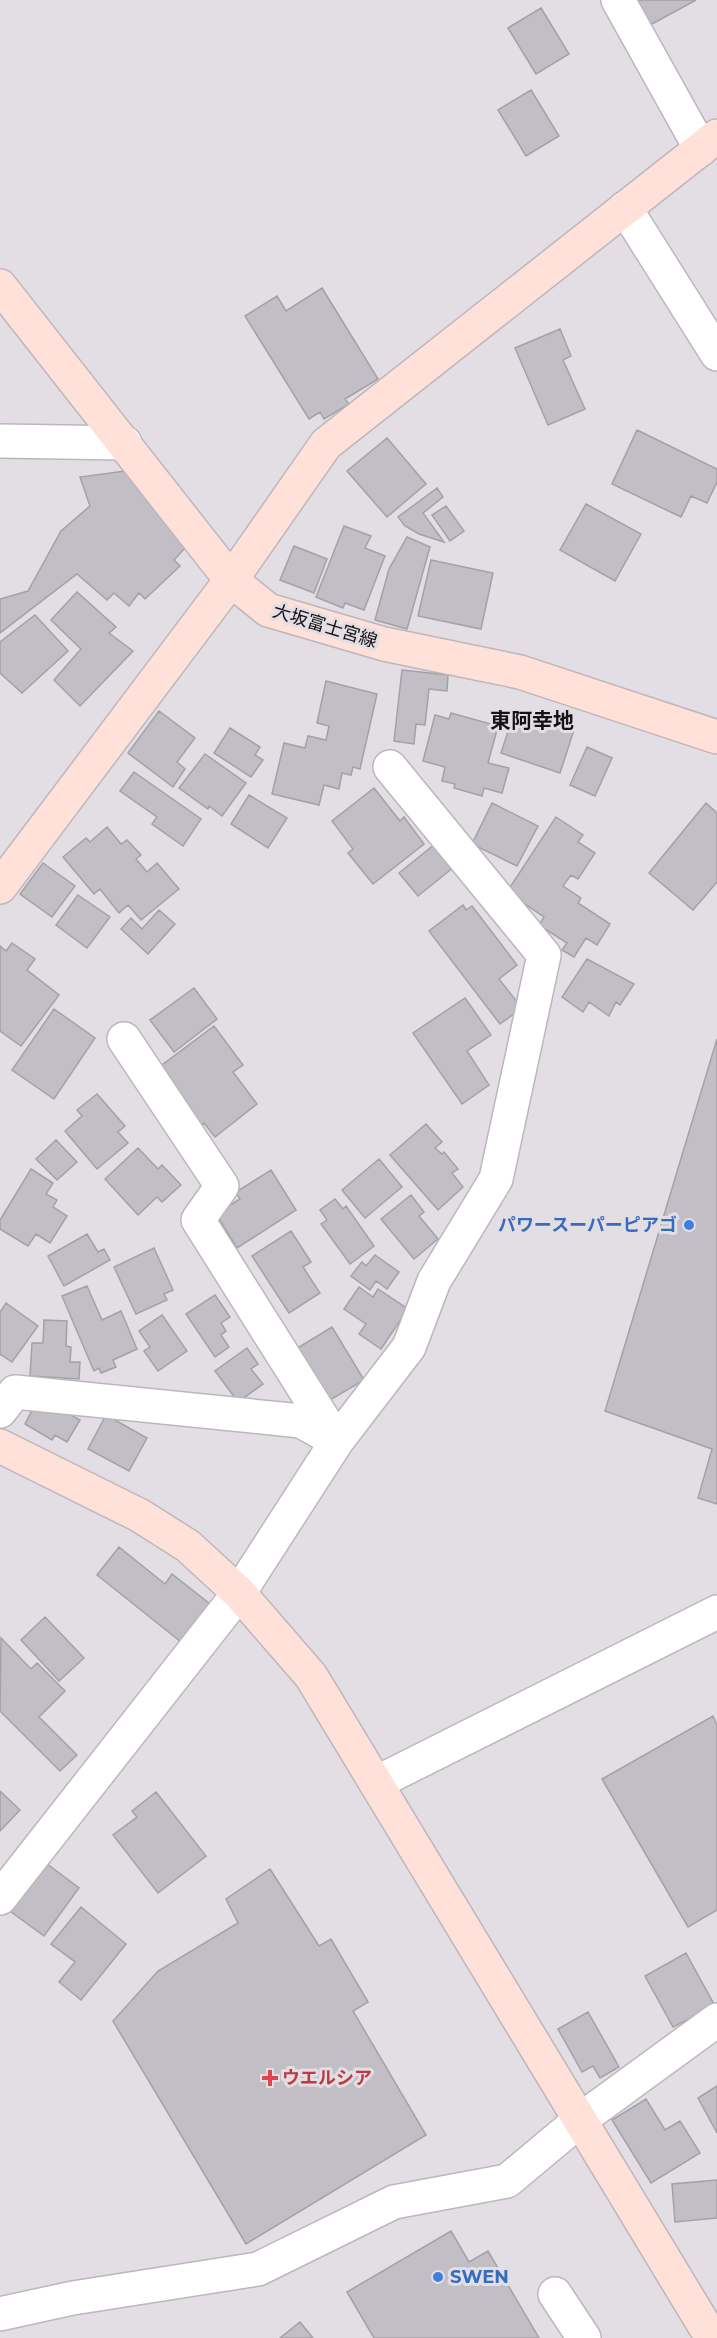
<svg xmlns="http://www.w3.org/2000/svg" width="717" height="2338" font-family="Montserrat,'Noto Sans JP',sans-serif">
<rect width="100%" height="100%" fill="#e2dee3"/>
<path fill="#c1bfc5" stroke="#a3a1a7" stroke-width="1.5" d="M628,0H696L643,29Z
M541,8L569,54L536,74L508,28Z
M531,90L559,136L526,156L498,110Z
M322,288L378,379L345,399L349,404L324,419L320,412L309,419L245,316L277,296L286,311Z
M560,329L571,356L563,360L585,409L548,425L515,348Z
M637,430L717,469V482L707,503L691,496L681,517L612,484Z
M387,438L426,484L387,517L347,471Z
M125,471L185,548L174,560L180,566L145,599L139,593L129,606L114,593L107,600L77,574L0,633V599L28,591L61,531L90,506L80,477Z
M437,488L443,497L423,513L444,542L419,534L405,526L398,517Z
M586,504L641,534L615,581L560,550Z
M446,506L464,531L450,541L432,515Z
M344,526L371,536L365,548L385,556L364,610L345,603L343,608L316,597Z
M407,537L430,547L407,629L375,620L389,569Z
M294,546L327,559L314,593L280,580Z
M431,560L493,573L481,629L418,616Z
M77,592L116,627L109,633L133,651L80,706L54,680L81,649L51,620Z
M35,615L68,651L22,693L0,673V642Z
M402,670L448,675L447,691L429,689L425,725L416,724L414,744L394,741Z
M326,681L377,694L360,769L353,767L351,775L342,773L339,789L324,785L319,805L272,794L284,743L305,748L308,736L326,740L329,726L317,723Z
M515,710L574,730L560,773L501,753Z
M159,711L195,738L177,762L185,769L173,787L128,753Z
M451,713L498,726L488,763L509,768L502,793L484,788L482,796L454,788L455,784L442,781L445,767L423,761L435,715L449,719Z
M230,728L260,747L255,755L263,760L251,777L214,753Z
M587,747L612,758L595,796L570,785Z
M205,754L246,783L222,816L209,806L208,809L179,788Z
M134,772L201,819L183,846L152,824L157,817L120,791Z
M374,788L400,821L404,817L424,844L373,884L348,853L353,849L332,821Z
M249,795L287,818L268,848L231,824Z
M492,803L538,826L517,866L472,844Z
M706,803L717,813V882L693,910L649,873Z
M556,817L583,835L578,842L595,853L578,879L571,875L563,886L581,898L578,903L610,924L597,945L586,938L574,957L562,950L567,943L539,925L544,917L507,892Z
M107,827L121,844L127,840L141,855L136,859L147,872L157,863L179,889L141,920L128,905L119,913L100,889L94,894L63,857L86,838L90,842Z
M435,844L454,867L418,896L399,873Z
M43,863L75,886L52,917L20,894Z
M78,895L110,917L87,948L56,925Z
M463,905L466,910L472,906L517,965L499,979L522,1008L500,1024L429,931Z
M159,910L175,924L148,954L121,929L131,918L142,929Z
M12,943L35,959L27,970L59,995L21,1046L0,1031V946L6,951Z
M587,959L634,984L620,1005L616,1002L609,1016L589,1002L583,1012L562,997Z
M194,988L217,1019L174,1052L150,1020Z
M465,998L491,1035L467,1051L489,1085L462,1104L413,1033Z
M54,1009L95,1038L54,1099L12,1070Z
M214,1026L243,1065L233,1072L257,1104L215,1137L204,1123L198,1128L154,1071Z
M717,1039V1504L698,1498L712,1449L605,1411Z
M97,1094L125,1126L118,1132L128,1143L97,1169L65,1131L82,1116L77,1110Z
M426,1124L442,1142L435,1148L442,1154L444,1152L458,1169L452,1173L463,1187L438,1210L390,1155Z
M56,1140L77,1162L57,1180L36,1159Z
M138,1148L158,1169L162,1165L181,1185L162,1202L157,1197L138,1215L105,1179Z
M379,1159L402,1187L365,1218L342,1190Z
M31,1169L53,1183L46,1194L57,1200L53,1207L67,1216L50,1243L36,1234L28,1246L0,1229V1220Z
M271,1170L296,1210L237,1248L216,1214L240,1199L236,1192Z
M411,1195L424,1212L419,1216L438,1239L414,1259L381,1219Z
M335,1199L343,1209L346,1206L374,1246L350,1264L321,1224L327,1220L320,1210Z
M291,1231L311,1262L303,1267L320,1293L289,1313L252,1256Z
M87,1234L98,1252L104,1249L110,1260L64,1286L48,1256Z
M154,1248L173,1290L164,1294L167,1300L136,1314L114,1267Z
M375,1255L399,1272L387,1289L376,1281L370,1290L351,1276L362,1262L366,1266Z
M87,1286L102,1320L121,1311L137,1349L113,1360L116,1367L101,1373L99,1368L94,1371L62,1296Z
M359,1287L373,1297L378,1289L408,1309L381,1349L359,1334L366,1324L344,1309Z
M215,1295L230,1317L221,1323L226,1331L221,1335L229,1347L215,1357L186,1314Z
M6,1303L38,1326L12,1362L0,1354V1312Z
M162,1315L187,1351L158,1371L144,1351L150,1347L139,1331Z
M44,1320L67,1321L66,1346L71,1347L70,1362H80L79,1379L30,1376L32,1343H43Z
M332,1327L364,1380L330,1400L313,1372L306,1376L291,1352Z
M247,1348L258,1364L251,1369L263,1384L238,1402L215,1371Z
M39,1397L80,1420L67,1442L55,1435L52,1440L25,1424Z
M106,1415L147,1438L129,1471L88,1449Z
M119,1547L165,1584L172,1574L210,1604L181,1642L97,1575Z
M45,1617L84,1658L59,1681L21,1640Z
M1,1638L31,1669L37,1663L65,1691L39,1717L77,1755L60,1771L0,1711Z
M713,1716L717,1725V1910L688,1927L602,1779Z
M0,1791L20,1810L0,1831Z
M156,1792L206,1856L158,1893L113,1835L137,1817L132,1811Z
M46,1863L79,1888L44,1936L10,1911Z
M270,1869L319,1946L331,1939L368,2002L353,2011L426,2135L246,2244L113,2021L158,1971L238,1923L226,1899Z
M81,1907L126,1944L81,2000L59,1982L75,1962L51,1944Z
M686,1953L715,2006L673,2027L645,1976Z
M588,2012L619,2067L600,2078L593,2066L582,2072L558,2029Z
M717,2086V2133L698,2098Z
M646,2099L665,2130L680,2121L700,2153L651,2183L612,2120Z
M717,2180V2218L675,2222L672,2184Z
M451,2231L469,2262L488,2251L539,2338H374L347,2292Z
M300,2322L313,2338H280Z"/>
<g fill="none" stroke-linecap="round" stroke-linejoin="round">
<defs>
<path id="street" d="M618,0L701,149
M625,208L717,354
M0,441L125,443
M124,1039L222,1186L198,1220L337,1441
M0,1411L15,1392L301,1421L335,1440
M376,1783L717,1612
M0,1898L239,1593L337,1441L409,1347L434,1281L496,1179L544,955L390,767
M555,2294L584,2338
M0,2314L73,2298L258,2269L394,2202L507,2181L580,2120L717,2020"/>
<path id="secondary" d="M0,286L231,580L268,610L384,644L520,672L717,737
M0,887L231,580L326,444L717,136
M0,1446L139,1515L188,1546L239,1593L311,1676L712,2338"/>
</defs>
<use href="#street" stroke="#bbb7bc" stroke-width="36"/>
<use href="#secondary" stroke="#bbb7bc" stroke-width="36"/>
<use href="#street" stroke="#fff" stroke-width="33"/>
<use href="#secondary" stroke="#ffe1da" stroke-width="33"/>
</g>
<g fill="#3f7fe0" stroke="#e2dee3" stroke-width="2">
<circle cx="689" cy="1225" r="6"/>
<circle cx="438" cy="2277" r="6"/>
</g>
<path fill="#e0444e" stroke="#e2dee3" stroke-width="2" d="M267 2069h6v6h6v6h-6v6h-6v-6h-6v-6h6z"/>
<g text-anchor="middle" stroke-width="6" stroke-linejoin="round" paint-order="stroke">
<g font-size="18" fill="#131214" stroke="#e2dee3">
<text transform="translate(325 626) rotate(17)" y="6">大坂富士宮線</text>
</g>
<g font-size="18" font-weight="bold" fill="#366cbe" stroke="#e2dee3" text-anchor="end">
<text x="677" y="1231">パワースーパーピアゴ</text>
<text x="450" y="2283" text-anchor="start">SWEN</text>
</g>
<g font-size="18" font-weight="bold" fill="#be3a42" stroke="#e2dee3" text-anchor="start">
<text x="282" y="2084">ウエルシア</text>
</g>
<g font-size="21" font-weight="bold" fill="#131214" stroke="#e2dee3">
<text x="532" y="728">東阿幸地</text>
</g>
</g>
</svg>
